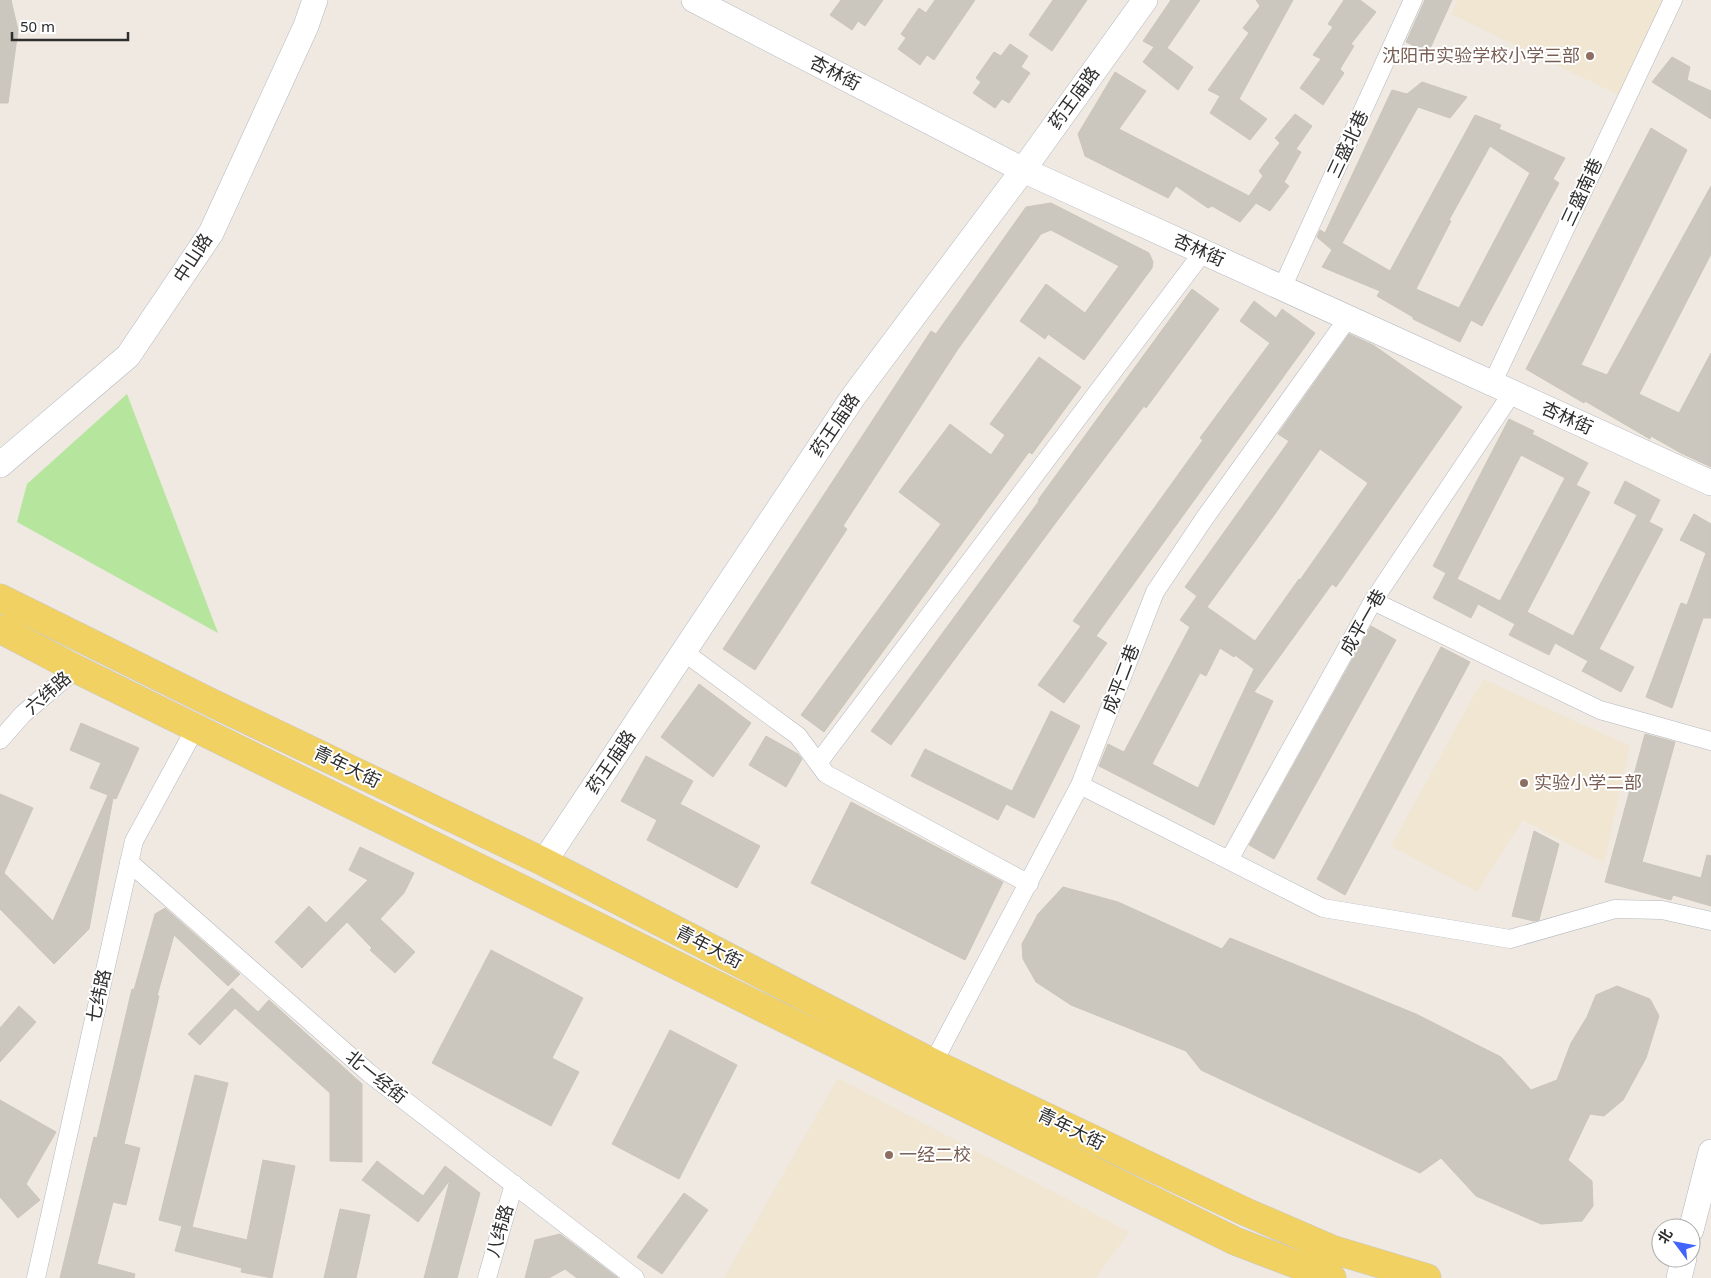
<svg xmlns="http://www.w3.org/2000/svg" width="1711" height="1278" font-family="'Noto Sans','Noto Sans SC',sans-serif">
<rect width="100%" height="100%" fill="#efe9e1"/>
<path fill="#f0e6d1" d="M1458,0H1669L1623,97L1451,14Z
M1483,679L1630,746L1604,863L1523,820L1477,892L1391,846Z
M838,1078L1129,1232L1096,1278H724Z"/>
<path fill="#b6e59e" d="M127,394L218,633L17,522L27,484Z"/>
<path fill="#cbc7bf" stroke="#cbc5ba" fill-rule="evenodd" d="M0,0H11L18,30L8,103H0Z
M841,0H883L865,26L858,21L852,30L830,15Z
M935,0H975L934,60L927,55L920,65L898,49L906,38L901,34L919,8L926,13Z
M1053,0H1087L1052,51L1029,35Z
M1171,0H1200L1167,48L1193,67L1178,90L1143,62L1154,47L1143,41Z
M1256,0H1293L1239,99L1267,119L1250,140L1210,113L1220,96L1208,90L1249,33L1243,28L1260,6Z
M1344,0H1360L1376,12L1351,44L1354,46L1340,69L1344,73L1323,105L1300,88L1321,59L1313,55L1333,27L1328,24Z
M1425,0H1452L1428,53L1406,42Z
M1010,44L1028,56L1021,67L1030,73L1009,103L1002,99L995,108L973,93L981,82L976,78L994,52L1001,56Z
M1672,57L1690,67L1687,80L1711,91V119L1652,82Z
M1115,72L1146,91L1119,129L1249,196L1263,176L1259,171L1280,143L1275,138L1295,114L1312,126L1296,149L1301,152L1284,182L1289,186L1270,211L1256,203L1240,222L1212,206L1208,208L1176,186L1168,198L1085,156L1078,134Z
M1422,82L1467,97L1450,118L1418,107L1342,243L1390,271L1475,115L1501,125L1499,129L1565,158L1553,179L1559,183L1482,326L1471,320L1460,342L1413,319V317L1377,296L1380,291L1322,267L1332,250L1317,237L1320,230L1325,233L1392,90L1407,94ZM1490,146L1530,173L1459,308L1416,289L1451,221L1449,220Z
M1651,128L1687,150L1581,365L1607,375L1711,186V254L1639,394L1679,413L1711,353V467L1681,453L1651,436L1650,439L1585,401L1584,403L1526,369Z
M1051,203L1149,253L1153,262L1152,268L1084,360L1048,334L1045,339L1020,321L1046,284L1085,313L1119,266L1051,230L1041,234L958,349L843,526L847,529L755,670L723,649L931,331L936,334L1026,207Z
M1192,289L1219,309L1146,408L1144,406L1060,517L891,745L871,731L1039,501L1038,500Z
M1254,301L1276,318L1282,309L1315,333L1096,636L1107,643L1064,703L1038,685L1081,626L1073,621L1203,440L1200,438L1270,343L1240,321Z
M1349,334L1373,345L1462,407L1336,587L1332,584L1254,692L1273,701L1214,825L1099,766L1108,744L1124,752L1190,627L1180,620L1197,596L1185,587L1289,441L1278,434ZM1320,449L1368,483L1300,580L1299,579L1255,641L1207,607L1275,514ZM1220,648L1234,657L1235,655L1254,669L1198,788L1152,764L1200,673L1206,676Z
M1039,357L1081,387L1032,454L1029,452L824,732L801,715L941,524L899,492L950,424L991,455L1005,435L990,424Z
M1509,419L1534,431L1532,434L1588,463L1576,485L1590,492L1527,612L1573,636L1637,515L1614,503L1625,481L1660,500L1649,522L1663,529L1599,649L1634,667L1621,692L1582,671L1588,661L1555,643L1549,655L1509,635L1515,624L1478,604L1471,618L1433,598L1446,573L1433,566ZM1521,455L1565,478L1500,601L1457,579Z
M1694,514L1711,524V618H1703L1672,708L1646,697L1681,603L1687,605L1706,553L1680,540Z
M1371,626L1396,640L1274,859L1249,845Z
M1441,647L1470,662L1345,895L1317,879Z
M699,684L751,723L713,777L661,737Z
M1051,711L1080,726L1034,818L1006,804L998,820L911,776L925,749L1012,791Z
M81,723L139,748L116,799L113,798L89,929L54,964L0,909V794L33,808L4,873L53,921L108,795L90,788L101,763L70,750Z
M1645,734L1675,742L1642,862L1701,878L1707,855L1711,856V906L1673,895L1671,900L1605,882Z
M766,736L798,754L802,759L786,787L749,765Z
M646,756L693,781L680,804L760,846L737,888L647,840L657,820L621,801Z
M851,802L1003,882L965,960L811,883Z
M1534,831L1559,844L1539,920L1534,921L1512,916Z
M360,847L414,873L404,893L380,919L415,952L395,973L370,950L372,948L347,922L302,968L275,942L309,906L326,923L368,880L349,870Z
M1063,887L1118,902L1222,949L1230,938L1416,1014L1501,1057L1531,1090L1557,1080L1571,1043L1587,1017L1596,995L1617,986L1650,999L1659,1016L1646,1058L1623,1100L1604,1116L1590,1114L1568,1160L1592,1181L1593,1206L1582,1221L1541,1224L1476,1196L1441,1158L1420,1173L1201,1070L1186,1051L1071,1005L1036,982L1023,959L1022,944L1038,914Z
M165,908L240,974L228,986L174,935L157,996H159L124,1144L140,1148L126,1205L113,1202L97,1264L135,1274L134,1278H60L94,1137L97,1138L132,989L134,990L155,914Z
M491,950L583,998L552,1058L579,1072L551,1126L432,1063Z
M232,988L258,1012L269,1000L362,1084V1162L330,1161V1093L235,1008L200,1045L188,1034Z
M19,1006L36,1022L0,1062V1028Z
M670,1030L737,1065L679,1179L612,1144Z
M195,1075L228,1083L192,1227L247,1240L263,1160L295,1166L272,1278L241,1272L242,1268L175,1251L182,1226L159,1220Z
M0,1100L56,1132L26,1184L40,1200L18,1218L0,1197Z
M377,1161L423,1196L445,1166L480,1193L457,1278H424L450,1180L418,1222L362,1180Z
M684,1193L708,1210L662,1274L637,1257Z
M340,1209L370,1215L356,1278H324Z
M560,1234L618,1278H577L565,1269L549,1278H525L535,1240Z"/>
<g fill="none" stroke-linecap="round" stroke-linejoin="round">
<defs>
<path id="street" d="M1282,288L1413,0
M1492,384L1673,0
M1373,601L1600,710L1711,741
M684,652L798,736L826,774L1029,884
M0,740L23,714L76,669
M818,763L1203,252
M1080,785L1323,908L1510,939L1615,909L1662,910L1711,921
M1229,860L1373,601L1512,393
M129,862L369,1073L635,1278
M933,1063L1080,785L1155,592L1204,519L1348,318
M36,1278L134,841L196,727
M487,1278L514,1184"/>
<path id="secondary" d="M694,0L1023,170L1711,483
M0,465L128,356L211,233L306,26L315,0
M544,862L853,397L1023,170L1145,0
M1691,1230L1711,1152
M1679,1278L1684,1258"/>
<path id="primary" d="M0,598L212,703L544,862L933,1063L1246,1212L1334,1250L1427,1278
M0,629L76,669L1235,1241L1332,1278"/>
</defs>
<use href="#street" stroke="#b4b7c1" stroke-width="19"/>
<use href="#secondary" stroke="#b4b7c1" stroke-width="26"/>
<use href="#primary" stroke="#c9c9c9" stroke-width="29"/>
<use href="#street" stroke="#fff" stroke-width="18"/>
<use href="#secondary" stroke="#fff" stroke-width="25"/>
<use href="#primary" stroke="#f2d163" stroke-width="28"/>
</g>
<g fill="#8d6e63" stroke="#fff" stroke-width="2">
<circle cx="1590" cy="56" r="5"/>
<circle cx="1524" cy="783" r="5"/>
<circle cx="889" cy="1155" r="5"/>
</g>
<g text-anchor="middle" stroke-width="4" stroke-linejoin="round" paint-order="stroke">
<g font-size="18" fill="#785e54" stroke="#fff" text-anchor="start">
<text x="1580" y="62" text-anchor="end">沈阳市实验学校小学三部</text>
<text x="1534" y="789">实验小学二部</text>
<text x="899" y="1161">一经二校</text>
</g>
<g font-size="18" fill="#2e2e2e" stroke="#fff">
<text transform="translate(835 73) rotate(27)" y="6">杏林街</text>
<text transform="translate(1074 98) rotate(-54)" y="6">药王庙路</text>
<text transform="translate(1348 144) rotate(-65)" y="6">三盛北巷</text>
<text transform="translate(1582 192) rotate(-65)" y="6">三盛南巷</text>
<text transform="translate(1199 250) rotate(24)" y="6">杏林街</text>
<text transform="translate(193 258) rotate(-57)" y="6">中山路</text>
<text transform="translate(1567 418) rotate(24)" y="6">杏林街</text>
<text transform="translate(835 425) rotate(-56)" y="6">药王庙路</text>
<text transform="translate(1363 622) rotate(-60)" y="6">成平一巷</text>
<text transform="translate(1121 679) rotate(-69)" y="6">成平二巷</text>
<text transform="translate(48 693) rotate(-41)" y="6">六纬路</text>
<text transform="translate(611 762) rotate(-56)" y="6">药王庙路</text>
<text transform="translate(347 767) rotate(26)" y="6">青年大街</text>
<text transform="translate(709 947) rotate(27)" y="6">青年大街</text>
<text transform="translate(99 996) rotate(-77)" y="6">七纬路</text>
<text transform="translate(376 1077) rotate(39)" y="6">北一经街</text>
<text transform="translate(1071 1129) rotate(26)" y="6">青年大街</text>
<text transform="translate(500 1231) rotate(-74)" y="6">八纬路</text>
</g>
</g>
<g transform="translate(1676 1243) rotate(302)"><circle r="24" fill="#ffffff" stroke="#ababab"/>
<path d="M0-4L9 19L0 12L-9 19Z" fill="#4264fb"/>
<text y="-8" font-size="14" font-weight="bold" text-anchor="middle" fill="#2e2e2e">北</text>
</g>
<path d="M12 32v8h116v-8" fill="none" stroke="#2e2e2e" stroke-width="2.5"/>
<text x="20" y="32" font-size="15" fill="#2e2e2e" stroke="#ffffff" stroke-width="4" paint-order="stroke">50 m</text>
</svg>
